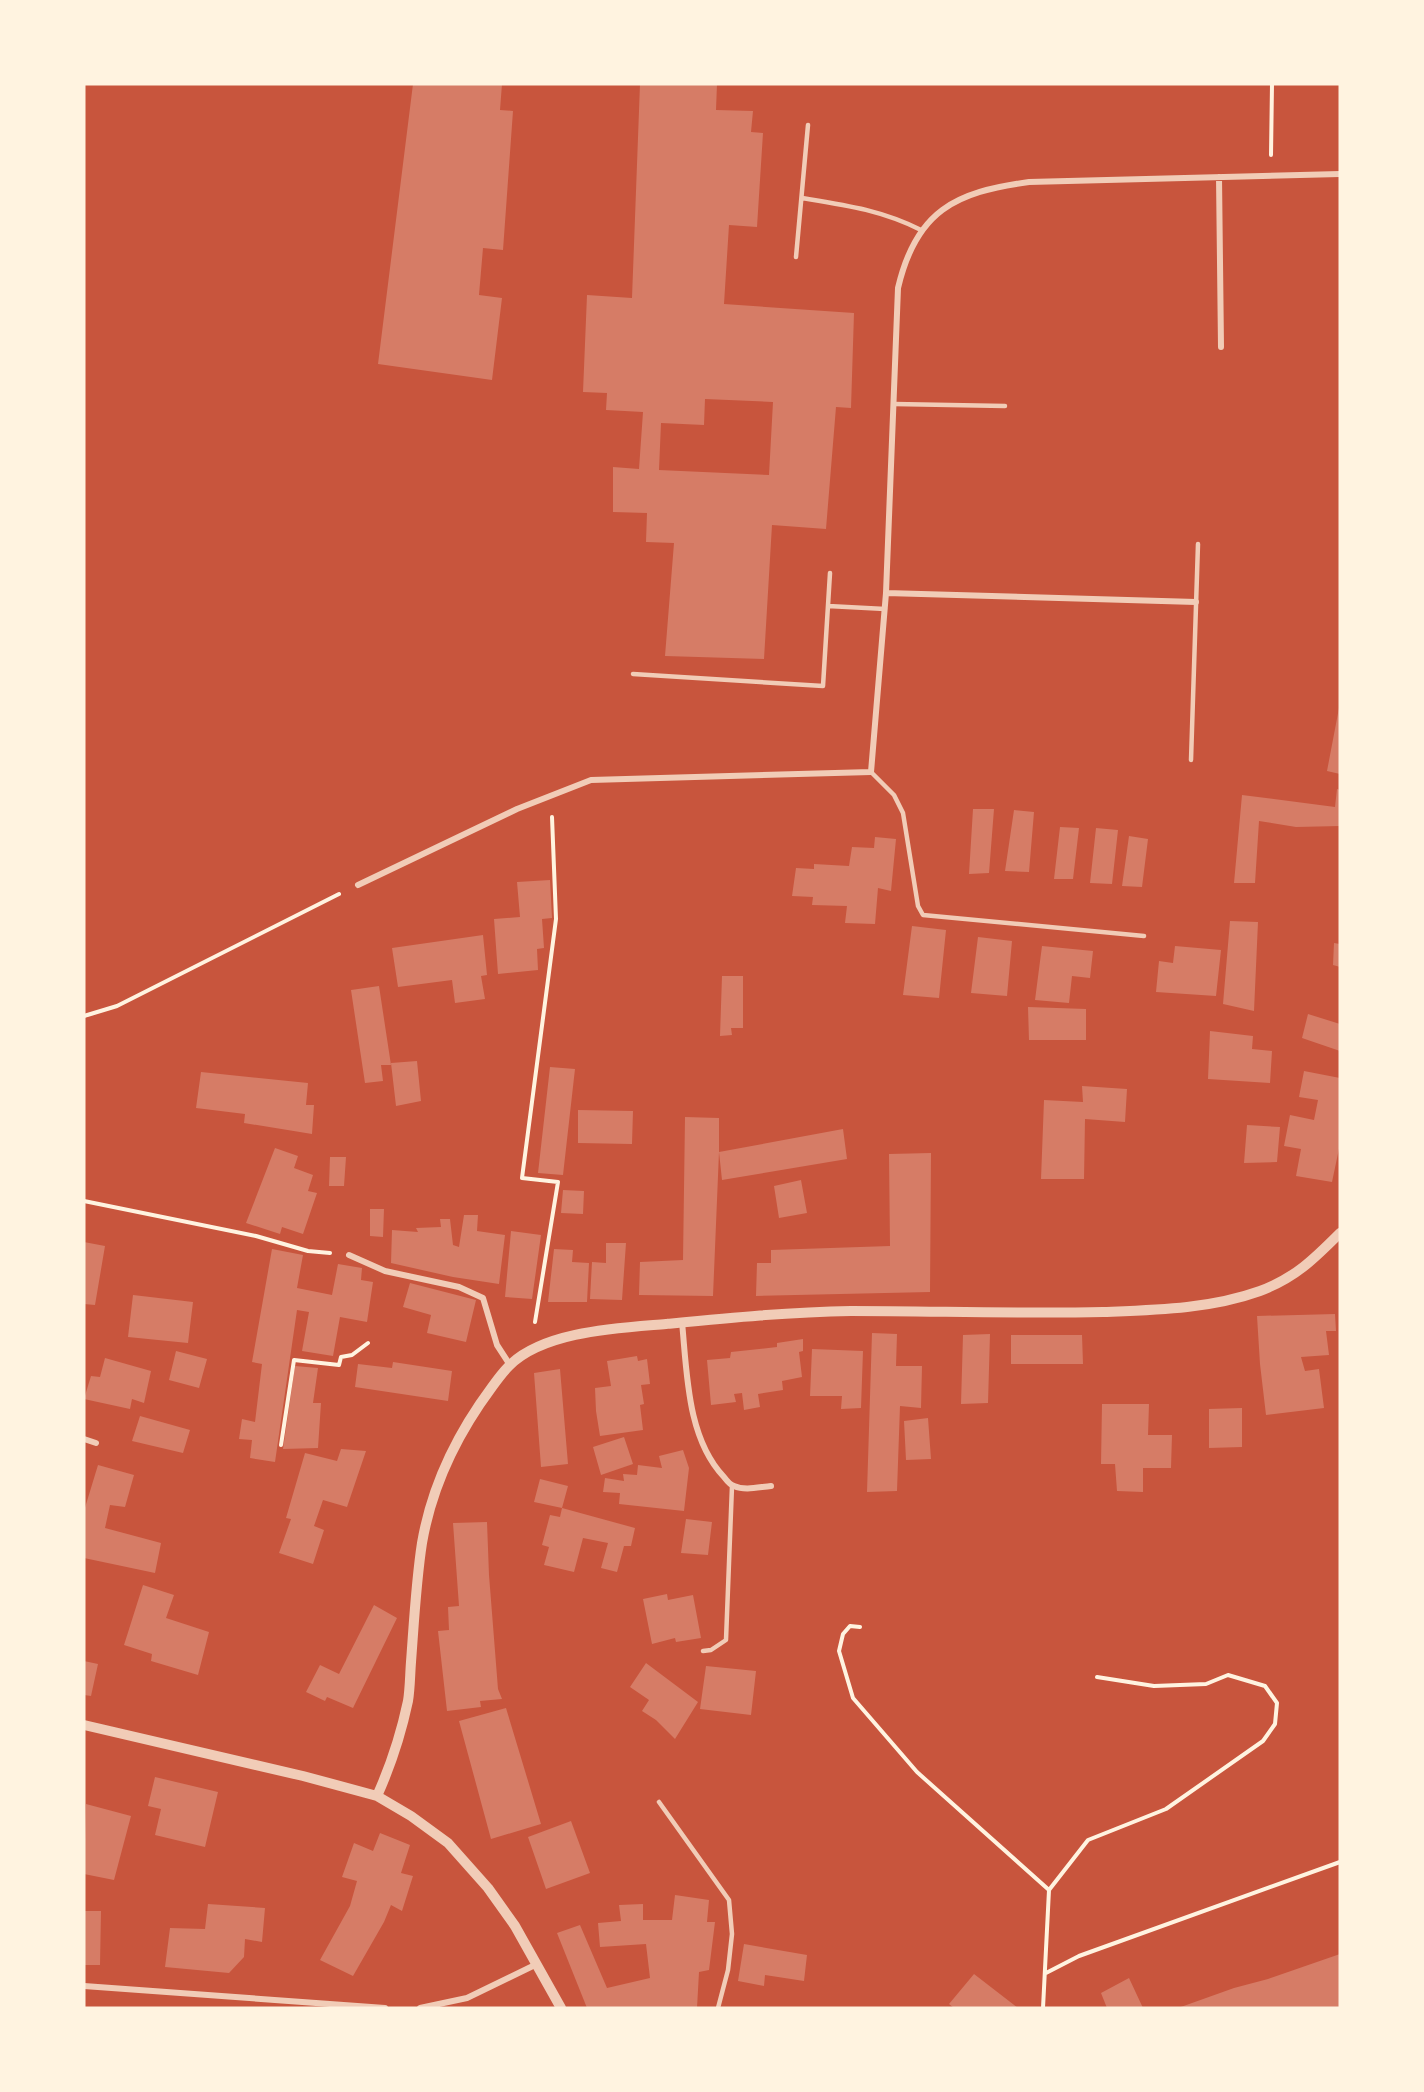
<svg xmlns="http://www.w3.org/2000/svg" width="1424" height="2092" font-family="'DM Sans',sans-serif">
<rect width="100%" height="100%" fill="#c8553d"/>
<path fill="#d67c66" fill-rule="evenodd" d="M413,84H502L500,110L513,111L503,250L483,248L479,295L502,298L492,380L378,364Z
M640,84H717L716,110L753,111L751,132L763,133L757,227L729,225L724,304L854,313L851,408L836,407L826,529L772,525L764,659L665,656L674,543L646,542L647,513L613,512V467L639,469L643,412L606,410L607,393L583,392L587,295L632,298ZM705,399L773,402L769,475L659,470L661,423L704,425Z
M1339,708H1340V774L1327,771Z
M1337,789L1340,790V826L1296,827L1259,821L1255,883H1234L1242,795L1335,807Z
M973,809H994L989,873L969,874Z
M1014,810L1034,812L1029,872L1005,871Z
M1060,827L1079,828L1073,879H1054Z
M1096,828L1118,830L1112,884L1090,883Z
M1129,836L1148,839L1142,887L1122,886Z
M875,837L896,839L891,891L878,888L875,924L845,923L847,906L812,905L813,897L792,896L796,868L814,869V864L849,866L852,847L874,848Z
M550,880L552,918L542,919L544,948L537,949L538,970L498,974L494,919L520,917L517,882Z
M1230,921L1258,922L1254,1011L1223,1004Z
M912,926L946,930L939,998L903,995Z
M483,935L487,975L481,976L485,999L455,1003L452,980L398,987L392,948Z
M978,937L1012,941L1007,996L971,993Z
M1334,943L1340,944V967L1333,965Z
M1042,946L1093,951L1090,978L1072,976L1069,1003L1035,1000Z
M1175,946L1221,950L1216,996L1156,992L1159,961L1173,963Z
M722,976H743V1028H731L732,1035L720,1036Z
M379,986L391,1065H381L383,1081L365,1083L351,990Z
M1028,1007L1086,1009V1040H1029Z
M1308,1014L1340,1024V1051L1302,1038Z
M1210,1031L1253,1036L1252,1049L1272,1051L1270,1083L1208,1079Z
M417,1061L421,1101L396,1106L391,1063Z
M550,1067L575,1069L563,1175L538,1173Z
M1304,1071L1340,1078V1144L1332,1182L1296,1176L1301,1149L1284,1146L1290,1115L1314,1120L1318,1100L1299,1097Z
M201,1072L308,1083L306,1105H314L312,1134L244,1123L245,1114L196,1108Z
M1082,1086L1127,1089L1125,1122L1085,1119L1084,1179H1041L1044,1100L1083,1102Z
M578,1110L633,1111L632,1144L578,1143Z
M685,1117L719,1118V1152L843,1129L847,1159L722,1180L719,1152L713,1296L639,1295L640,1262L683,1260Z
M1247,1125L1280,1127L1277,1162L1244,1163Z
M275,1148L298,1156L294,1168L313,1175L308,1191L317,1193L303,1234L282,1227L280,1234L246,1223Z
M931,1153L930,1292L756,1296L757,1263H771V1250L890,1246L889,1154Z
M330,1157H346L344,1186H329Z
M801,1180L807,1213L779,1218L774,1186Z
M563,1190L584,1191L583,1214L561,1213Z
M370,1209H384L383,1237L370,1236Z
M464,1215H478L477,1231L505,1235L499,1284L453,1277L391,1263L392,1230L418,1232L416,1228L441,1227L440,1219H450L453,1245L459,1247Z
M511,1231L541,1235L532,1299L505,1297Z
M84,1242L105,1246L95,1305L84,1304Z
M606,1243H626L622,1300L590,1299L592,1262L606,1263Z
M272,1249L303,1255L297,1288L332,1295L338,1264L362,1268L361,1280L373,1282L367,1322L340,1317L333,1356L302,1351L309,1312L297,1310L275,1462L250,1458L252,1440L239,1439L242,1419L255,1422L262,1364L252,1362Z
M554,1249L573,1250L572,1262L589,1263L587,1302H548Z
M410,1283L476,1300L466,1342L427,1333L431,1315L403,1307Z
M133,1295L193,1302L188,1343L128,1337Z
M1335,1314L1336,1331H1326L1329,1355L1301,1357L1305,1371L1319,1369L1324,1408L1266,1415L1260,1364L1257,1316Z
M872,1333L897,1334L896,1366H922L921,1408L900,1406L897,1491L867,1492Z
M990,1334L988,1403L961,1404L963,1335Z
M1011,1335H1082L1083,1364H1011Z
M803,1339V1351L799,1352L802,1377L782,1381L783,1390L758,1394L760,1407L744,1410L742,1393L734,1394L736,1402L711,1405L707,1360L730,1358L731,1352L777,1347V1343Z
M812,1349L863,1351L861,1408L841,1409L842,1396H810Z
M176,1351L207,1359L199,1388L169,1380Z
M637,1356L638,1361L647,1359L650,1384L641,1385L644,1404L640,1405L643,1430L600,1436L596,1411L595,1388L611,1386L607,1361Z
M105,1358L151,1371L144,1403L132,1399L130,1409L84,1399L91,1376L100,1377Z
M393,1362L452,1371L448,1401L355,1387L358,1364L392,1368Z
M295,1366L318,1368L313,1403H321L318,1448L283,1449Z
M560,1369L568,1464L541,1467L534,1373Z
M1102,1404H1149L1148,1435H1172L1171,1468H1143V1492L1117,1491L1115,1464H1101Z
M1242,1408V1447L1209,1448V1409Z
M140,1416L190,1430L183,1453L132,1441Z
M928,1418L931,1459L906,1460L904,1421Z
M624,1437L633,1464L601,1475L593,1447Z
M341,1449L366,1451L347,1507L323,1500L314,1526L324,1530L313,1564L279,1553L291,1519L286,1518L305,1453L337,1461Z
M683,1450L689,1468L684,1511L619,1504L620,1493L603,1492L605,1478L624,1481L623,1474L637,1475L638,1465L662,1468L659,1456Z
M98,1465L134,1475L125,1507L110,1505L105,1528L161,1543L155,1573L84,1558V1511Z
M540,1479L568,1486L562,1508L534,1502Z
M562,1508L635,1528L631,1546H624L617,1572L601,1568L608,1543L583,1538L574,1572L544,1565L549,1547L542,1545L550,1515L560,1517Z
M686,1519L712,1522L708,1555L681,1553Z
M487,1522L489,1575L498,1689L502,1699L480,1701L481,1707L447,1711L438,1631L449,1630L448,1607L459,1606L453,1523Z
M143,1585L174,1595L166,1618L209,1632L198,1675L151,1661L152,1654L124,1645Z
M667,1594L668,1600L693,1595L701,1638L676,1642L675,1638L652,1644L643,1599Z
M374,1605L397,1618L353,1708L327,1697L325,1701L306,1692L320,1665L339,1674Z
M84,1661L98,1664L91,1696L84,1695Z
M646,1663L698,1702L675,1739L656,1720L642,1711L649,1700L630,1687Z
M706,1666L756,1671L751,1715L700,1709Z
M506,1708L541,1824L491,1839L459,1721Z
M155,1777L218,1792L205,1847L155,1835L161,1809L148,1806Z
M86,1804L131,1816L114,1880L84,1874Z
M571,1821L590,1873L546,1889L528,1837Z
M380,1833L410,1845L401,1873L413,1876L402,1911L391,1905L384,1922L353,1976L320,1960L350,1906L357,1881L342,1877L354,1843L373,1851Z
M675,1895L709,1900L707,1922H715L709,1970L699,1972L697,2008H587L557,1933L580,1925L607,1988L650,1978L646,1944L600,1947L598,1923L621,1921L619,1905L643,1904V1920H672Z
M208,1904L265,1908L262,1942L245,1939L244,1957L229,1973L165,1967L170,1928L205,1929Z
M84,1911H101L100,1965H84Z
M744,1944L807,1955L804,1981L765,1975L764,1986L738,1981Z
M1340,1954V2008H1178L1234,1988L1268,1979Z
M974,1974L1018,2008H954L949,2004Z
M1129,1978L1143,2008H1107L1101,1993Z"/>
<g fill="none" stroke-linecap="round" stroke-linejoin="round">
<path stroke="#fff3e0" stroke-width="4" d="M1271,155L1272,84
M84,1016L117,1006L339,894
M84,1201L256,1236L308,1251L330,1253
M535,1322L558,1182L522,1178L556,919L552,817
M281,1445L294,1360L339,1365L341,1357L352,1355L368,1343
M860,1627L850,1626L843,1634L839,1651L853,1698L917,1772L1049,1890
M1046,1973L1079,1956L1340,1862
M1043,2008L1049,1890L1088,1840L1166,1809L1263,1741L1275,1724L1277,1703L1265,1686L1228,1675L1206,1684L1154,1686L1097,1677"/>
<path stroke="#f1ccb7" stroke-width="4.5" d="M802,198C845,205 881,210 921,230
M796,257L808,125
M894,404L1005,406
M828,606L885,609
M633,674L823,686L830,573
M1191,760L1198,544
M871,772L894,795L903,813L918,906L923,915L1144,936
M703,1651L711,1650L726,1640L732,1486
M659,1802L729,1900L732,1934L728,1970L718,2008"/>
<path stroke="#f1ccb7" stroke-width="6" d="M1219,177L1221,347
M886,593L1196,602
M358,885L517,809L591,780L871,772L886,593L898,288C916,211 955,192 1029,182L1340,174
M349,1255L385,1271L459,1287L483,1298L497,1345L510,1365
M682,1322C687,1373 687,1438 724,1477C727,1481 730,1485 734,1486C745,1491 759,1487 771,1486
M84,1439L96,1443
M84,1986L385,2008
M420,2008L467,1998L537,1964"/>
<path stroke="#f1ccb7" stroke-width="10" d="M84,1725L303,1776L377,1796L411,1816L448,1843L488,1888L515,1926L561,2008
M377,1796C391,1765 401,1734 408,1701C410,1689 410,1675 411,1662C414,1622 416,1582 422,1543C432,1485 457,1434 492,1387C497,1380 503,1372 509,1366C543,1331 619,1328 666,1324C728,1318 789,1312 851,1311C935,1311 1019,1314 1103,1312C1156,1310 1210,1309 1260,1291C1295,1278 1314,1259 1340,1233"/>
</g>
<rect width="1424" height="2092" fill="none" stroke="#fff3e0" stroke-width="171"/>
</svg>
